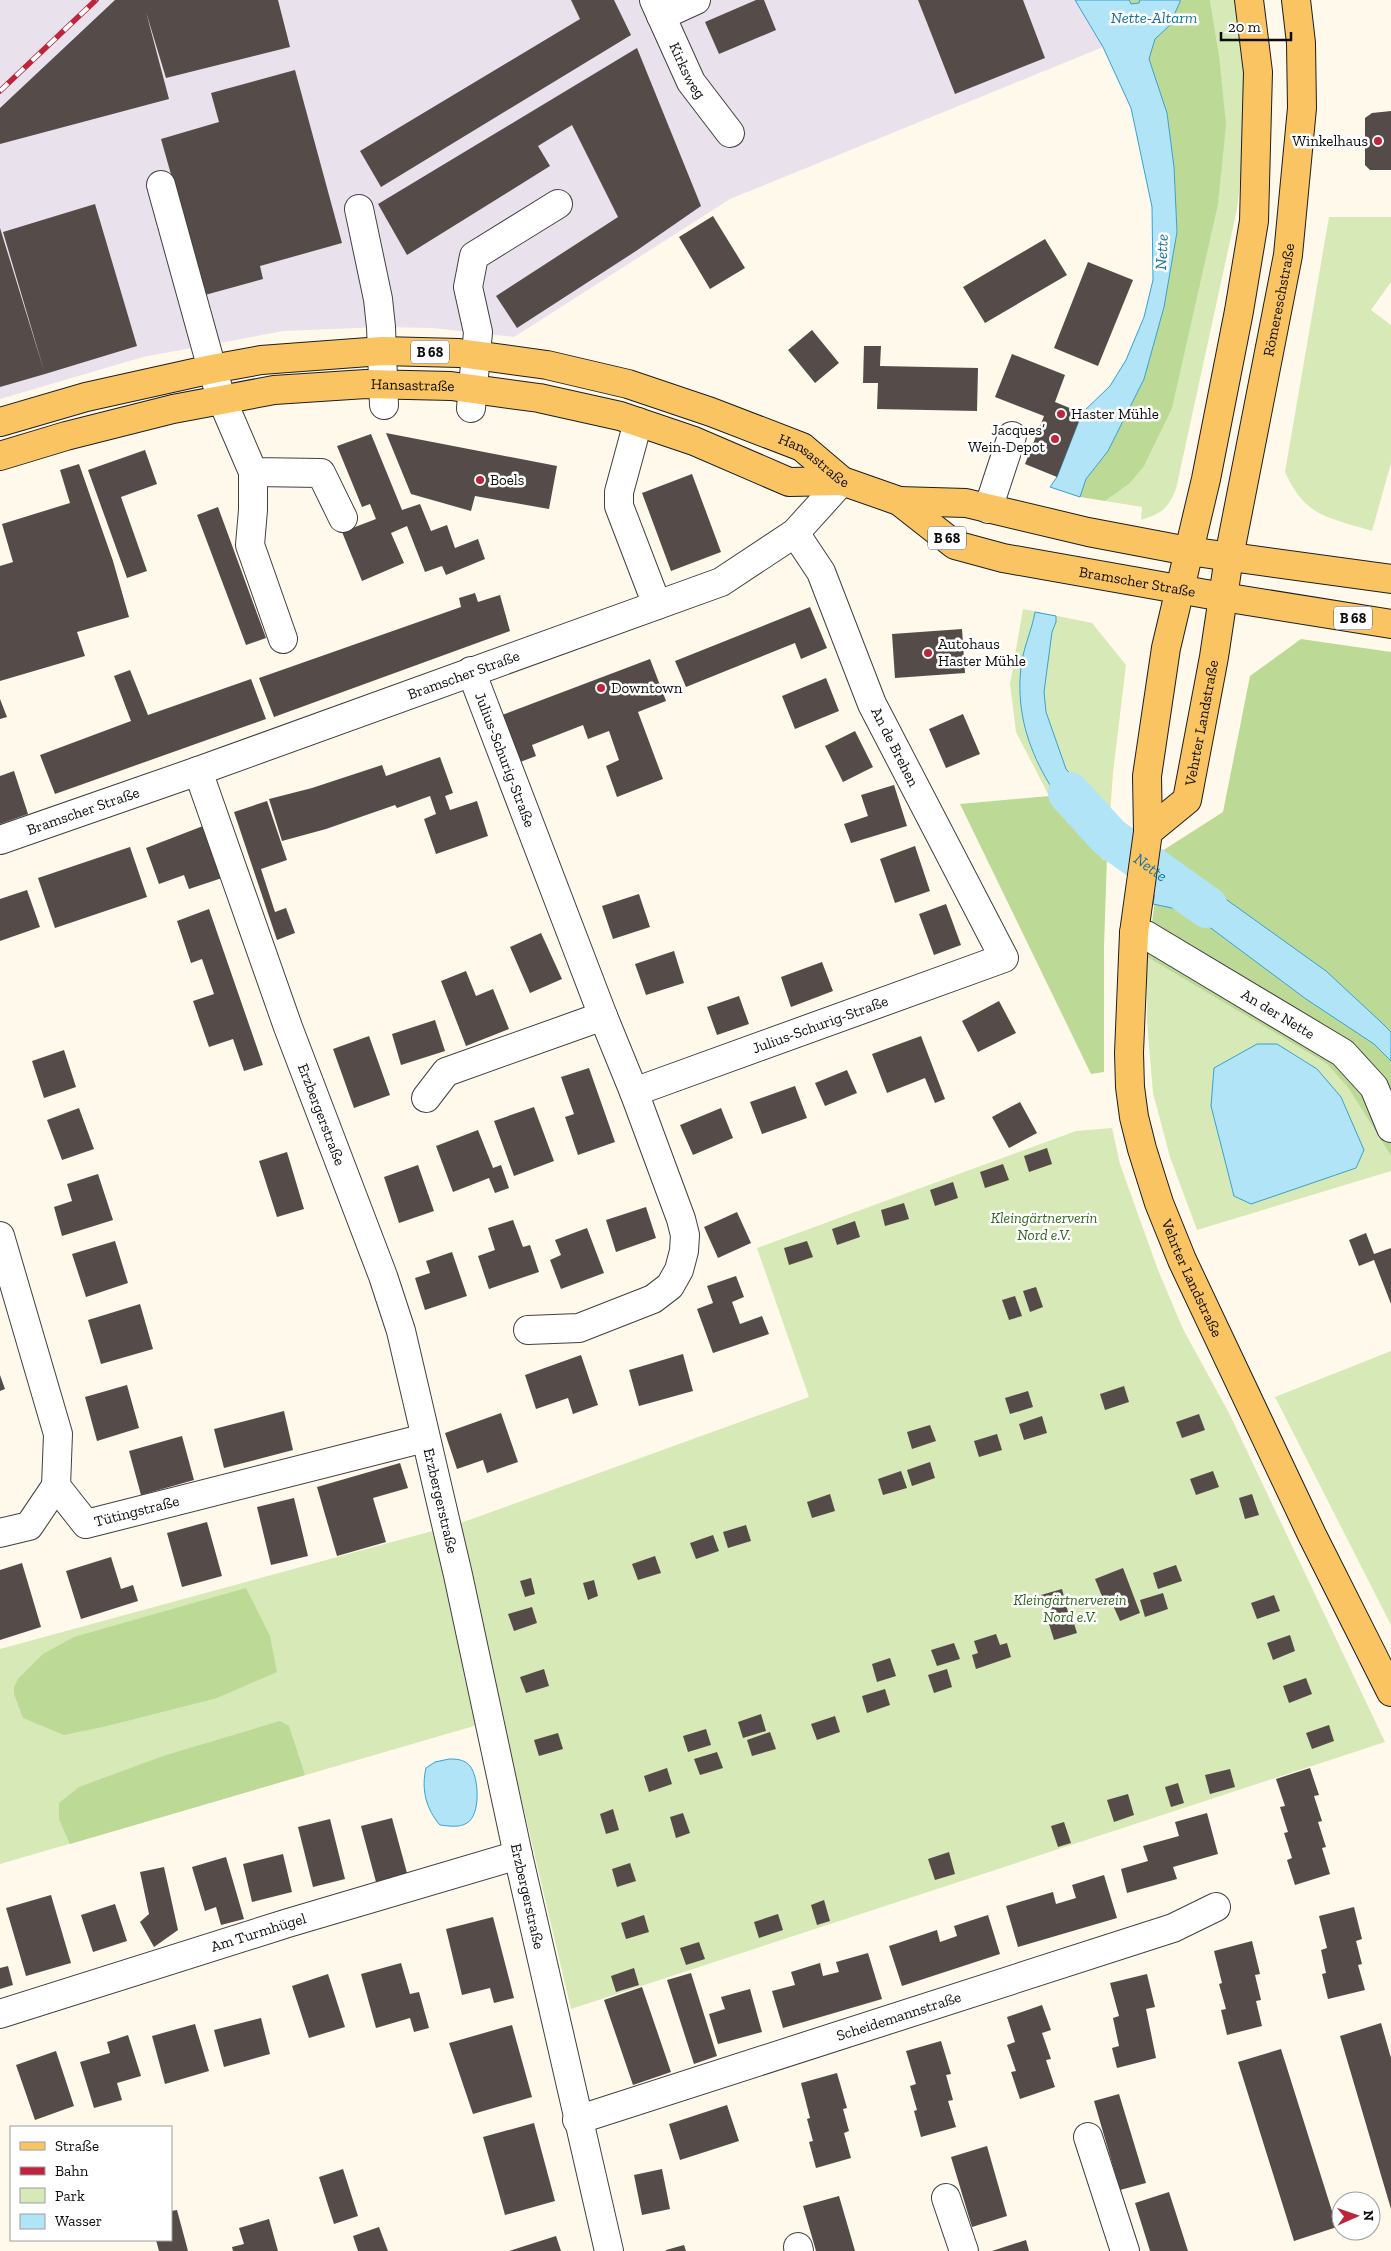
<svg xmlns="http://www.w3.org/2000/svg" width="1391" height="2251" font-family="'Zilla Slab',serif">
<rect width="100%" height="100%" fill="#fff9ec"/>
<path fill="#e9e1ec" d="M0,0H1075L1103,47L730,199L514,337L432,328L381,327L284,331L143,357L0,399Z"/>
<path fill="#d6e9b6" d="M1210,0H1234L1243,55L1245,137L1237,209L1176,489C1167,510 1162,513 1141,520L1142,507L1105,501L1129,484L1219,55Z
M1329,217H1391V282L1371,310L1391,325V463L1372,531C1328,517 1306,518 1285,472Z
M1023,609L1092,623L1126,665L1113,773L1107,857L1104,862L1049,796L1016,732L1010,684Z
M1147,957L1327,1064L1349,1089L1391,1156V1171L1197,1230L1170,1157L1153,1093L1147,1022Z
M1112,1128L1120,1164L1158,1270L1183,1329L1229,1413L1385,1742L571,2009L503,1721L481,1724L0,1864V1649L458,1524L809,1397L757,1248L1076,1131Z
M1391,1351V1625L1275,1397Z"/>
<path fill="#bcda95" d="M1129,0H1210L1219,55L1226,125L1218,204L1172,408L1144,466L1129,484L1105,501L1080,497L1086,479L1108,451L1144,379L1177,232L1174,167L1167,113Z
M1301,639L1391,652V1156L1349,1089L1327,1064L1147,957L1162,851L1223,812L1250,676Z
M1049,796L1104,861L1107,857L1104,947V1072L1091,1074L960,804Z
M246,1588L270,1636L277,1672L217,1698L107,1726L64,1735L23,1718L14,1694V1687L18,1679L43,1654L74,1637Z
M280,1721L289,1726L305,1775L70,1844L59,1819V1803L79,1787L163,1756Z"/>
<path fill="#b1e4f7" stroke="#37a2ce" d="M1075,0H1129L1131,4L1139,3L1140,0H1180V2L1169,26L1155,39L1149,59L1167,113L1174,167L1177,232L1164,307L1144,379L1108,451L1086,479L1080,497L1050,487L1057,477L1082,413L1110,386L1126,360L1144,317L1153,280L1152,207L1131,108L1103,47Z
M1035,612L1056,616V622L1052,632L1044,692L1046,712L1066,769L1097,803L1111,813L1107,857C1058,804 1012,745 1021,667C1023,648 1032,630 1035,612Z
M1162,851L1188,872L1326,971L1382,1023L1391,1032V1061L1374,1044L1306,999L1204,923L1177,909L1153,904Z
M1257,1044H1277L1317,1069L1341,1097L1364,1150L1356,1168L1251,1204L1234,1196L1211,1106L1214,1068Z
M449,1759C456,1759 464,1759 470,1766C479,1777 481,1815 467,1823C459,1828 449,1826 440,1825C426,1809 421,1789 426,1768L435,1762Z"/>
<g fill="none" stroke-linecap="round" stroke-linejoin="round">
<path stroke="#b1e4f7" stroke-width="42" id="s1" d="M1069,793L1109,837L1207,907"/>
</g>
<path fill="#554c49" d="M115,0H278L290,47L166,78L146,12L169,99L0,144V108Z
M571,0H614L631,35L381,187L360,151L580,19Z
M756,0H764L776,30L719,54L705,22Z
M918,0H1023L1045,58L955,94Z
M637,48L701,206L636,251L517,328L496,296L618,217L572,125L538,146L550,166L407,255L378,204Z
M295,70L342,243L260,266L263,279L205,295L161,139L219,122L211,93Z
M1391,111V170H1370L1365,165V118L1372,113Z
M95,204L137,346L45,374L3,232Z
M713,216L745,268L710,289L679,237Z
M0,228L45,374L0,387Z
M1045,239L1067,275L985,323L963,287Z
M1088,262L1133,280L1098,366L1054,348Z
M812,330L839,363L815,383L788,350Z
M864,346H881L880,366L978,368L977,411L877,409L878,383H863Z
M1012,354L1065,375L1055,402L1082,413L1057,477L1025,464L1044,416L995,397Z
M386,433L557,466L549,509L475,496L471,511L411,494Z
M371,434L402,510L420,504L431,531L447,525L455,548L478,539L485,559L446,575L442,566L425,572L407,526L391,533L404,563L362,581L342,532L376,519L370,504L362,507L337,446Z
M145,450L157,484L121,497L147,571L127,578L88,470Z
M79,464L113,561L129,617L77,632L85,656L0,681V566L13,562L2,524L70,503L60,470Z
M692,474L721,552L671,571L642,493Z
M218,507L266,638L246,645L197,515Z
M475,593L478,602L500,595L510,631L274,717L259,678L461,607L459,598Z
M810,607L827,648L801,659L795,643L686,687L675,661Z
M962,629L965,673L895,678L892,634Z
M650,659L666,701L638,712L663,779L617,797L606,766L619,760L609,731L588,739L583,725L532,745L536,756L515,764L497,717Z
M130,670L148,715L251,679L266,719L55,794L40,755L131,721L114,676Z
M826,678L839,711L795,729L782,696Z
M0,699L7,717L0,719Z
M963,714L980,754L946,768L929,729Z
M855,731L873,767L843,782L825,746Z
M440,757L453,793L445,796L450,810L477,801L488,836L436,854L424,819L436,814L430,796L397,808L395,805L326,829L282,841L269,799L312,788L382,765L386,776Z
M14,771L28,814L0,824V776Z
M894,785L907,826L851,843L844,824L868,816L861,795Z
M267,801L287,860L261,869L275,912L286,908L295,933L277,940L234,812Z
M203,826L222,878L189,889L184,875L159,884L146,848Z
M915,846L930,891L895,903L880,859Z
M130,847L147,897L55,928L38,878Z
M27,890L40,927L0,941V899Z
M639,894L650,927L613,939L602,906Z
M946,904L961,945L934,955L919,914Z
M209,909L263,1065L244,1071L233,1039L209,1047L193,1001L214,994L202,959L191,963L177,921Z
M541,933L562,979L530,993L510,947Z
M674,951L684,983L646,995L635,964Z
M822,962L833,991L791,1007L781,977Z
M466,971L476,996L493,989L509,1029L466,1046L441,981Z
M739,996L749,1024L717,1035L707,1007Z
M999,1001L1016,1033L978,1052L962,1021Z
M435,1020L445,1051L401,1065L392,1034Z
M369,1036L390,1095L354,1108L333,1049Z
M921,1036L945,1099L935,1103L925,1078L887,1093L872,1054Z
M64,1050L76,1087L44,1098L32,1061Z
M589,1068L615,1142L578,1155L565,1117L574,1114L561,1077Z
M847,1070L857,1093L825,1106L815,1083Z
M795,1086L807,1118L762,1134L750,1102Z
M1020,1102L1037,1133L1009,1148L992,1117Z
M534,1107L554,1161L514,1176L494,1121Z
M79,1108L94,1149L62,1160L47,1120Z
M721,1108L733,1138L693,1155L680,1125Z
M478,1130L493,1168L501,1165L509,1188L495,1193L489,1178L453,1192L436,1146Z
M1047,1148L1052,1164L1029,1172L1024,1156Z
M287,1152L304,1209L277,1217L259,1161Z
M1003,1164L1009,1180L985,1188L980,1172Z
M418,1165L434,1211L399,1223L384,1177Z
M98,1174L113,1220L62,1236L54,1207L72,1201L67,1184Z
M953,1182L958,1198L935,1206L930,1190Z
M904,1203L909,1219L885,1226L881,1210Z
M646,1207L656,1238L616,1252L606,1220Z
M737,1212L751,1243L718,1258L704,1227Z
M513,1220L523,1247L530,1245L539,1272L489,1289L478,1256L495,1250L488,1228Z
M855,1221L860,1237L837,1245L832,1229Z
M587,1228L604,1273L561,1289L550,1260L561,1255L555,1240Z
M1366,1233L1374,1254L1391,1248V1304L1374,1260L1359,1266L1349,1240Z
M115,1241L128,1283L86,1297L72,1254Z
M807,1241L813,1257L789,1265L784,1248Z
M452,1252L467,1296L425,1310L415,1278L430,1273L426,1261Z
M736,1276L744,1297L732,1302L740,1324L762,1316L769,1334L713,1353L697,1309L713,1303L707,1286Z
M1036,1287L1043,1307L1030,1312L1023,1291Z
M1015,1296L1022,1316L1009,1320L1002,1300Z
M140,1304L153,1349L101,1364L88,1320Z
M683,1354L693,1391L639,1406L629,1370Z
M581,1355L598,1405L573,1414L568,1398L536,1409L525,1375Z
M0,1375L5,1389L0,1391Z
M127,1385L139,1428L97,1441L85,1397Z
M1124,1386L1129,1402L1105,1410L1100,1394Z
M1028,1391L1033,1407L1010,1414L1005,1398Z
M284,1411L293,1450L224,1468L214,1429Z
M501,1413L518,1462L487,1473L483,1460L457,1469L445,1433Z
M1199,1414L1205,1430L1182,1438L1176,1422Z
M1042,1416L1047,1433L1024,1440L1019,1424Z
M930,1425L936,1441L912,1449L907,1432Z
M997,1434L1002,1450L979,1457L974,1441Z
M182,1436L194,1480L141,1495L129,1451Z
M930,1462L935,1478L912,1486L907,1470Z
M400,1463L408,1488L373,1498L386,1542L337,1556L317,1487Z
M901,1471L907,1488L883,1495L878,1479Z
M1213,1471L1219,1487L1196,1495L1190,1479Z
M830,1494L835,1511L812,1518L807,1502Z
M1252,1494L1259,1515L1245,1519L1239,1498Z
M294,1498L308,1556L271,1565L257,1507Z
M207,1522L222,1576L182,1587L167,1533Z
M746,1525L751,1541L728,1548L723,1532Z
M713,1535L719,1551L696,1559L690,1543Z
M655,1556L661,1573L638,1580L632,1564Z
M111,1557L121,1589L133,1585L138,1601L81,1619L66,1571Z
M22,1563L41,1627L0,1640V1570Z
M1176,1565L1182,1581L1158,1589L1153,1573Z
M1123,1568L1140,1613L1120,1621L1112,1603L1106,1606L1095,1579Z
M531,1578L535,1594L525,1597L520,1581Z
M594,1580L598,1596L588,1600L583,1583Z
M1062,1589L1068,1612L1048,1618L1041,1595Z
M1163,1593L1168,1609L1145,1617L1140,1600Z
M1274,1595L1280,1611L1257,1619L1251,1603Z
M532,1607L537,1623L514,1631L508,1614Z
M1072,1617L1077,1633L1054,1640L1049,1624Z
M996,1634L1000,1645L1007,1643L1011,1657L976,1669L972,1655L978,1653L974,1641Z
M1290,1635L1295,1651L1273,1660L1267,1643Z
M954,1643L960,1659L937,1666L931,1650Z
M890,1658L896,1676L877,1682L872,1664Z
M544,1669L549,1686L526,1693L520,1677Z
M947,1669L952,1687L934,1693L928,1675Z
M1306,1678L1312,1694L1289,1703L1283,1686Z
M885,1689L890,1705L867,1713L862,1696Z
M761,1714L766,1731L743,1738L738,1722Z
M835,1716L840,1732L817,1740L811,1724Z
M1329,1725L1334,1741L1312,1749L1306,1733Z
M706,1729L711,1745L688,1752L683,1736Z
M770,1732L776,1749L752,1756L747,1740Z
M558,1733L563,1749L539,1756L534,1740Z
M717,1752L723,1768L700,1775L694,1759Z
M667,1768L672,1784L649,1792L644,1776Z
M1310,1768L1319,1795L1314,1796L1322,1821L1318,1822L1326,1847L1322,1848L1330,1874L1295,1885L1287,1860L1292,1858L1284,1833L1288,1832L1280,1807L1285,1806L1276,1779Z
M1230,1769L1235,1787L1210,1794L1205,1775Z
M1178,1783L1184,1803L1171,1807L1165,1787Z
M1128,1794L1134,1815L1114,1822L1107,1800Z
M613,1809L619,1830L606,1834L600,1814Z
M683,1813L690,1833L676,1838L670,1817Z
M1207,1813L1218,1854L1173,1867L1177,1879L1127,1893L1121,1869L1148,1861L1143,1846L1179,1836L1175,1822Z
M392,1818L407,1873L376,1882L361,1826Z
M330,1819L345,1879L313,1887L298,1827Z
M1064,1822L1071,1843L1058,1847L1051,1826Z
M949,1852L955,1874L935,1880L928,1859Z
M283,1854L292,1892L252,1902L243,1864Z
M226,1857L244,1919L221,1925L216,1907L205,1911L192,1867Z
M630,1863L636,1881L617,1887L612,1869Z
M164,1867L178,1930L154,1947L140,1922L149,1914L140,1872Z
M1104,1875L1117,1918L1018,1947L1006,1906L1053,1892L1056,1904L1076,1898L1072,1885Z
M51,1895L71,1963L26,1976L6,1908Z
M824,1900L830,1921L817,1925L811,1905Z
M115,1904L127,1941L93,1952L81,1915Z
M1354,1907L1362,1939L1356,1941L1362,1964L1358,1965L1365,1990L1328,1999L1322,1974L1326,1973L1321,1950L1327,1948L1319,1916Z
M778,1914L783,1930L759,1938L754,1922Z
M644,1915L649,1932L626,1939L621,1923Z
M988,1915L1000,1954L902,1986L889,1946L937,1930L940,1942L957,1936L954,1926Z
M493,1917L514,1998L494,2003L490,1988L462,1995L446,1929Z
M1252,1941L1260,1974L1255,1975L1261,2000L1256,2001L1262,2026L1227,2035L1221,2010L1226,2009L1219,1984L1222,1983L1214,1951Z
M699,1942L705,1959L686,1965L680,1948Z
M868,1953L882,1999L783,2028L772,1991L795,1985L791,1972L820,1963L823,1976L839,1972L836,1962Z
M401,1963L410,1994L419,1992L429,2028L414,2032L410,2018L376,2028L361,1974Z
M8,1966L13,1985L0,1989V1968Z
M634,1968L639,1985L616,1992L611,1976Z
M691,1973L717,2056L694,2064L667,1980Z
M328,1974L345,2027L309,2038L292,1986Z
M1147,1974L1155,2007L1146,2009L1156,2058L1117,2068L1112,2048L1119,2046L1113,2018L1119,2016L1110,1983Z
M642,1987L671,2072L633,2085L604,2000Z
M750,1989L762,2032L718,2044L709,2014L725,2009L721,1997Z
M1042,2005L1051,2030L1042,2033L1051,2059L1046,2060L1055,2087L1020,2099L1011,2072L1016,2071L1007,2045L1015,2042L1007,2017Z
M261,2018L270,2054L224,2067L214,2030Z
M1381,2023L1391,2058V2209L1340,2036Z
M195,2024L209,2071L165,2084L152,2036Z
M512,2025L532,2097L473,2114L449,2043Z
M128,2035L141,2076L117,2083L122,2100L94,2108L80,2062L110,2053L107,2042Z
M941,2041L951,2074L946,2075L953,2100L948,2101L956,2127L921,2137L914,2111L917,2110L910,2086L916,2084L906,2051Z
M1281,2049L1337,2227L1294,2241L1238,2062Z
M56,2051L74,2106L35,2120L16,2065Z
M837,2073L847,2108L843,2109L849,2131L844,2133L851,2158L816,2168L809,2142L813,2141L807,2119L810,2118L801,2083Z
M1119,2094L1146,2183L1120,2190L1094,2101Z
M727,2105L739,2141L680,2160L669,2124Z
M534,2123L555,2201L505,2215L483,2137Z
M987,2146L1007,2216L972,2227L951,2157Z
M343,2169L358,2216L334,2224L319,2177Z
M662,2169L670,2209L642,2215L634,2175Z
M1169,2192L1188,2251H1150L1135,2203Z
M839,2196L855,2251H816L803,2206Z
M177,2210L188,2251H159L156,2240H171V2211Z
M269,2219L278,2251H233L232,2247L244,2244L239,2228Z
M379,2227L388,2251H358L353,2236Z
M556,2236L561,2251H509Z
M1026,2240L1029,2251H992Z
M684,2245L686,2251H666V2250Z"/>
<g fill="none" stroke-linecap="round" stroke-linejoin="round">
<defs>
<g id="minor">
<path id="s2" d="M654,0L691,82L730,133"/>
<path d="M661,16L696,0"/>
<path d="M161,185L212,369L222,400L253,472L321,473L343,518"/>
<path d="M359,209L378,299L381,327L384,405"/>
<path d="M471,408L478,332L468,287L474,256L558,204"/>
<path d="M638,422L619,492V506L657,605"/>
<path d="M253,472V510L250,545L283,639"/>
<path d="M988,509L1012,436"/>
<path id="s3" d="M471,671L603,1016L634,1092L681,1219L685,1235L684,1251L679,1270L670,1286L653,1299L579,1328L528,1330"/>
<path id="s4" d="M198,771L288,1027L383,1276L401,1331L458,1575L518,1855L609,2251"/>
<path id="s5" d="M0,840L198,771L721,582L795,533L842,481"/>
<path id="s6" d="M1134,933L1146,935L1343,1053L1374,1087L1391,1128"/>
<path id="s7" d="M634,1092L1004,958L872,704L821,572L795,533"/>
<path d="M426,1098L446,1072L603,1016"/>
<path id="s8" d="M0,1236L58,1434L56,1486L86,1524L425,1438"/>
<path d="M0,1533L29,1526L56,1486"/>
<path id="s9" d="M0,2014L288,1923L518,1855"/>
<path id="s10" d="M577,2120L1173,1928L1216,1907"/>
<path d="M1088,2137L1125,2251"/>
<path d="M946,2198L964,2251"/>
<path d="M798,2247L799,2251"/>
</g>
<g id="major">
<path id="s11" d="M1249,0L1258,72L1254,221L1239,311L1206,479L1166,648L1147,776L1148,832L1134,933L1129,1053L1130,1087L1134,1117L1142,1149L1159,1203L1182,1260L1312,1535L1391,1692"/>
<path id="s12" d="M0,422L86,397L212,369L261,360L382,351L459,353L547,365L628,384L711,412L802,447L842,481L899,501L955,545L1003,558L1223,597L1391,624"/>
<path id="s13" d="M0,456L66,436L173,409L274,390L366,384L451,386L539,398L620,416L694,441L789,482L842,481"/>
<path d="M899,501L966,503L1088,532L1188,551L1391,579"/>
<path id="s14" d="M1148,832L1187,800L1214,657L1229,557L1288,255L1302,108L1301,43L1296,0"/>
</g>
</defs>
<use href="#minor" stroke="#404040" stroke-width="30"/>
<use href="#major" stroke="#1e1e1e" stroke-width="30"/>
<use href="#minor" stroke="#fff" stroke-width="28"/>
<use href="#major" stroke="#fac462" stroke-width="28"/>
<defs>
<path id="rail" d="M0,91L96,0"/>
</defs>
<use href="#rail" stroke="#be243b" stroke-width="5.5"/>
<use href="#rail" stroke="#fff" stroke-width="4" stroke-dasharray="11" stroke-linecap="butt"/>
</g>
<g fill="#be243b" stroke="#fff" stroke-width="2">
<circle cx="1378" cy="141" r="5"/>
<circle cx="1061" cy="414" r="5"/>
<circle cx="1055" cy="439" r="5"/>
<circle cx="480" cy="480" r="5"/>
<circle cx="928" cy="653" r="5"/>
<circle cx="601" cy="688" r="5"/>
</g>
<g text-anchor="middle" stroke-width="5" stroke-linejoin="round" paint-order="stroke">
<g fill="#fff" stroke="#565656" stroke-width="1">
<rect x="411" y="340.5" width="38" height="23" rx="4"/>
<rect x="928" y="526.5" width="38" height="23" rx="4"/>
<rect x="1334" y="606.5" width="38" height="23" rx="4"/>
</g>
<g font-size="14" font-weight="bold" fill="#0d0d0d">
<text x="430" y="357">B 68</text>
<text x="947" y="543">B 68</text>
<text x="1353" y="623">B 68</text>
</g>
<g font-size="15" fill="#0d0d0d" stroke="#fff">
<text dy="5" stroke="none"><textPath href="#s2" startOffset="78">Kirksweg</textPath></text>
<text dy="5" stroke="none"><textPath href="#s14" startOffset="559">Römereschstraße</textPath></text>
<text dy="5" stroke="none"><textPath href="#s13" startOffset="421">Hansastraße</textPath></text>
<text dy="5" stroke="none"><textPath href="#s12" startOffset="841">Hansastraße</textPath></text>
<text dy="5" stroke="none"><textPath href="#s12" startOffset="1194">Bramscher Straße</textPath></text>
<text dy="5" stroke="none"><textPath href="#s5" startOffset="492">Bramscher Straße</textPath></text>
<text dy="5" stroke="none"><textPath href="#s14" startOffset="129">Vehrter Landstraße</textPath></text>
<text transform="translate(895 747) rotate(63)" y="5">An de Brehen</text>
<text dy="5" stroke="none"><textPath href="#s3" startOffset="95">Julius-Schurig-Straße</textPath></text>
<text dy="5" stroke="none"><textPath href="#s5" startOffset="88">Bramscher Straße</textPath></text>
<text dy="5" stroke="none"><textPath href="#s6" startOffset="166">An der Nette</textPath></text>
<text dy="5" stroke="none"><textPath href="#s7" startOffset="198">Julius-Schurig-Straße</textPath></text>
<text dy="5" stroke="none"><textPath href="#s4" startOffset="365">Erzbergerstraße</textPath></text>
<text dy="5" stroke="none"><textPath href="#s11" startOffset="1301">Vehrter Landstraße</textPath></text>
<text dy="5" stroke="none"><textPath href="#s4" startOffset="770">Erzbergerstraße</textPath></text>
<text dy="5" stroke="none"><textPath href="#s8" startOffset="359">Tütingstraße</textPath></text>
<text dy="5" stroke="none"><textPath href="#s4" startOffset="1175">Erzbergerstraße</textPath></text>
<text dy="5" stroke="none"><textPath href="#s9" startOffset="271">Am Turmhügel</textPath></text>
<text dy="5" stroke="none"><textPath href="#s10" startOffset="338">Scheidemannstraße</textPath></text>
</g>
<g font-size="15" fill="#0d0d0d" stroke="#fff" text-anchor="start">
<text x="1368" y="146" text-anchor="end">Winkelhaus</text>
<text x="1071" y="419">Haster Mühle</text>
<text x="1045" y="435" text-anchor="end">Jacques’<tspan x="1045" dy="17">Wein-Depot</tspan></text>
<text x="490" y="485">Boels</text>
<text x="938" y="649">Autohaus<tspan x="938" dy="17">Haster Mühle</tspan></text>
<text x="611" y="693">Downtown</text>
</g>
<g font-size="15" font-style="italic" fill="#33651d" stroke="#fff">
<text x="1044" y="1223">Kleingärtnerverin<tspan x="1044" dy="17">Nord e.V.</tspan></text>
<text x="1070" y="1605">Kleingärtnerverein<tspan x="1070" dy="17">Nord e.V.</tspan></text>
</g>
<g font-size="16" font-style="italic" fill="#15729f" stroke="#fff">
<text x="1154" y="23">Nette-Altarm</text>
<text transform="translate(1161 252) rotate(-87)" y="6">Nette</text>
<text dy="6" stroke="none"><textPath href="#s1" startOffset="111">Nette</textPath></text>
</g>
</g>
<rect x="10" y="2126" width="162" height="115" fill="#ffffff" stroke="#9e9e9e"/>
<rect x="20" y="2142" width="25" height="8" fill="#fac462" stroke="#9e9e9e"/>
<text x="55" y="2151" font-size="15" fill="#0d0d0d">Straße</text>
<rect x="20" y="2167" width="25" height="8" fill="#be243b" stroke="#9e9e9e"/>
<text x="55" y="2176" font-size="15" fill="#0d0d0d">Bahn</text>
<rect x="20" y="2188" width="25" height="15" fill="#d6e9b6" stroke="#9e9e9e"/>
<text x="55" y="2201" font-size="15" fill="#0d0d0d">Park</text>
<rect x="20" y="2214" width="25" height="15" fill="#b1e4f7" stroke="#9e9e9e"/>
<text x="55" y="2226" font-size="15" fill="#0d0d0d">Wasser</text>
<g transform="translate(1356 2216) rotate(88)"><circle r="24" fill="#ffffff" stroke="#9e9e9e"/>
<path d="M0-4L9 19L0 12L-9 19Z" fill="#be243b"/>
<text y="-8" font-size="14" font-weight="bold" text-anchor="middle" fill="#0d0d0d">N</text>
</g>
<path d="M1221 32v8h70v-8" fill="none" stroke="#0d0d0d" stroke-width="2.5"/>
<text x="1228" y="32" font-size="15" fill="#0d0d0d" stroke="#ffffff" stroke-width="4" paint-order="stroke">20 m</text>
</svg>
